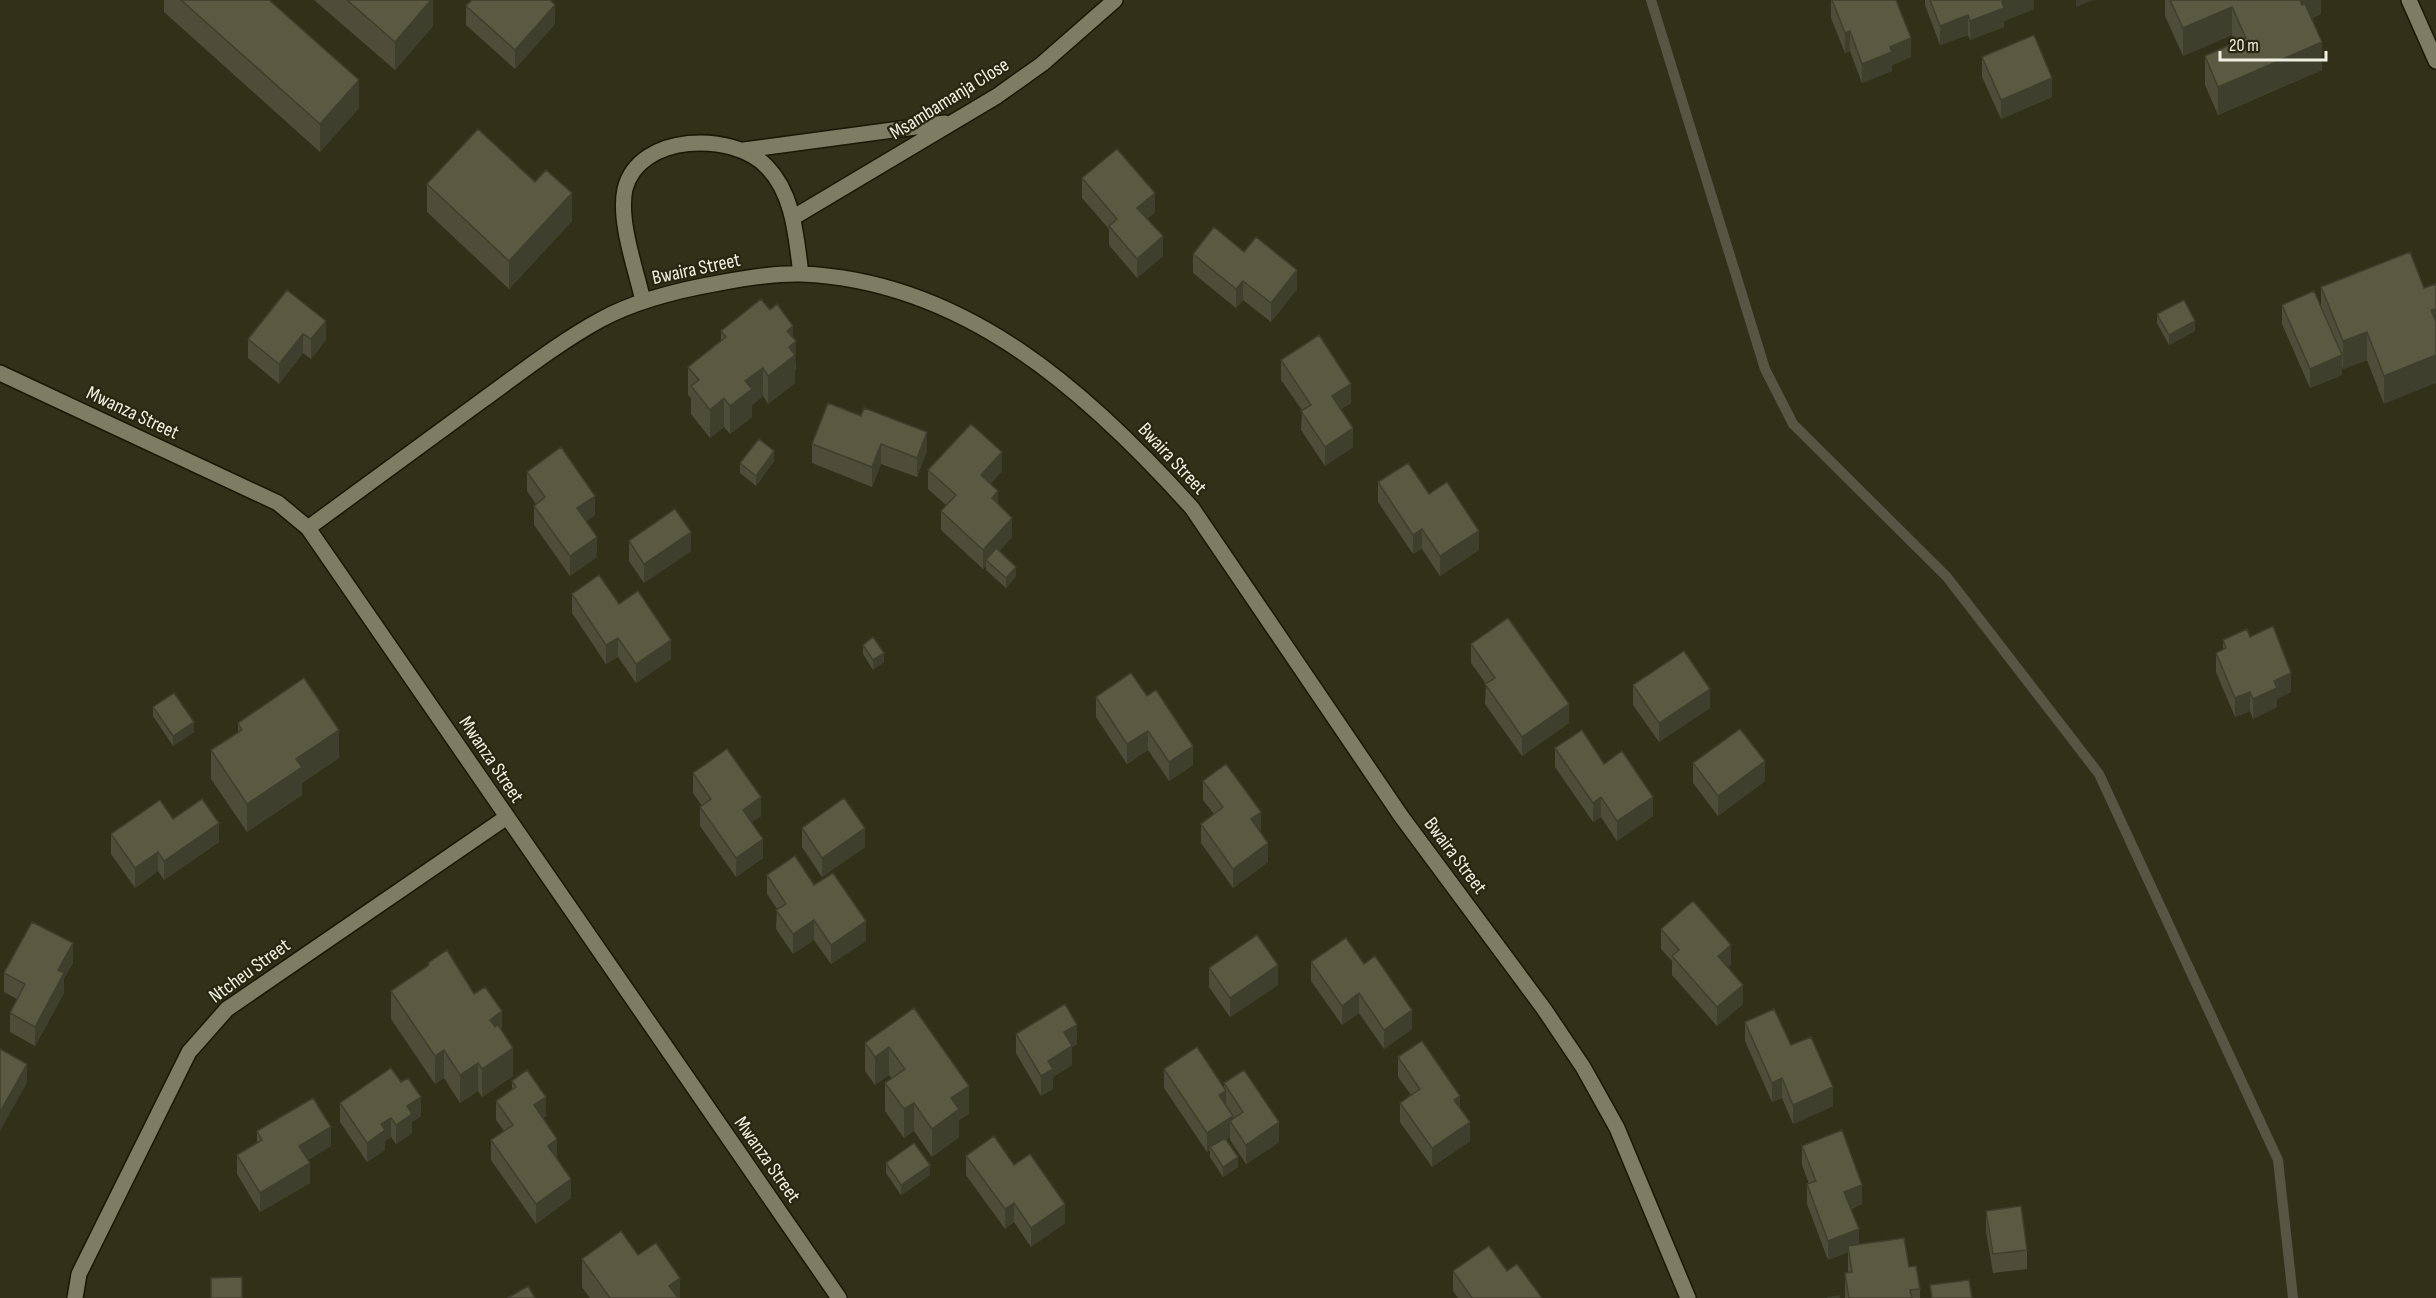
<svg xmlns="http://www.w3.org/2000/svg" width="2436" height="1298" font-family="'Sofia Sans Condensed',sans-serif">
<rect width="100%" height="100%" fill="#31311a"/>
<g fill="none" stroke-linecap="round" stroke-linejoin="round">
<path stroke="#575645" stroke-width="10" d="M1651,0L1765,369L1793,424L1947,577L2099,774L2278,1160L2293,1298"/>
<defs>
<path id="minor" d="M2409,0L2436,61
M744,150L945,123
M794,217L997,96L1042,64L1115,0
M643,301C636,269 618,221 625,189C639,133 733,131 767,167C794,195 796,237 801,274
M0,373L278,503L308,528L839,1298
M308,528C365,486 423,444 480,402C519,374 558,343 600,320C636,300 679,290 719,283C746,278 775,273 802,274C965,281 1089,393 1192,508L1401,816L1544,1009L1583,1067L1617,1128L1688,1298
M75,1298L79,1274L189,1052L227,1009L507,817"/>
</defs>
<use href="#minor" stroke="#191804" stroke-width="18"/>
<use href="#minor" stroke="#7d7d64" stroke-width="15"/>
</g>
<path fill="#4d4d39" d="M164,0H269L359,108L320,152L164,12Z
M314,0H433V26L395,70Z
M1831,0H1896L1911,57L1892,65V71L1862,83L1850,51L1845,53L1831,18Z
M1925,0H2034V9L2004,21V27L1970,40L1968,35L1940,45L1925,5Z
M2165,0H2321V14L2312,18L2322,70L2218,115L2205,85V56L2235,43L2232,35L2183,56L2165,16Z
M466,6L555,24L515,69L466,25Z
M1982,57L2052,97L2001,119L1982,77Z
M1082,178L1155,212L1147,219L1163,256L1137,278L1109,245V229L1082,198Z
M427,184L572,221L509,289L427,212Z
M1244,252L1297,289L1271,322L1243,300L1236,308L1193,273V254Z
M2410,252L2384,404L2367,360L2343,369L2342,366V375L2310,388L2282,324V305L2321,308V287Z
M287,290L326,340L311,359L303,353L279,384L248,358V339Z
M2157,314L2195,331L2169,345L2157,323Z
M721,331L793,339L796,369L795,370V383L768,404L763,396L752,405V417L730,434L724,427L710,438L691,414V398L688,395V367L721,340Z
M1281,360L1351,403L1341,409L1353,447L1325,466L1301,430L1302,410L1281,380Z
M828,403L927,451L917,477L881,464L872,487L812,463V444Z
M774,461L756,486L740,473V463Z
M928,470L1002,471L990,484L998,504L1012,537L999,551L1016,576L1006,588L986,570V566L983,569L941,530V511L946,505L928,489Z
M527,472L595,515L586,521L597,557L570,576L534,525V506L536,504L527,491Z
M1378,482L1429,494L1479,550L1440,576L1422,549L1413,554L1378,502Z
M629,541L691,551L644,583L629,561Z
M572,594L619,604L671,659L636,683L618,657L606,664L572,613Z
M2250,637L2291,692L2277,699V707L2253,719L2250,711L2235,717L2216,672V653L2223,650V640Z
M1471,644L1569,723L1522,756L1485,704L1486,684L1471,663Z
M863,645L884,662L873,670L863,654Z
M1131,673L1193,765L1169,781L1148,750L1127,764L1096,717V697Z
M1633,685L1710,708L1659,742L1633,705Z
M153,707L194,732L173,746L153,716Z
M238,723L339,758L302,783V795L247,832L211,779V750L238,733Z
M1555,748L1604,764L1653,816L1617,841L1601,817L1593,822L1555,767Z
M1693,763L1765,781L1718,816L1693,783Z
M693,773L761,816L752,822L763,858L736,877L700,826V807L702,806L693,793Z
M1203,781L1261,832L1268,862L1233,888L1201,843V824L1214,814L1203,800Z
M173,819L219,842L164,880L158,871L135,888L111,854V834Z
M802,828L865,847L822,877L802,847Z
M767,875L814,885L866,941L831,964L814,940L793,954L776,929L777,909L767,894Z
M1661,929L1731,964L1728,967L1743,1004L1717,1026L1672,975V961L1661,949Z
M1311,962L1364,964L1412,1029L1384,1049L1359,1013L1342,1025L1311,981Z
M73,963L64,978V993L35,1046L10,1032V1013L17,999L4,992V973Z
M428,963L474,994L502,1031L513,1076L482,1097L478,1091L460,1103L444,1078L435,1084L391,1019V991L428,966Z
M1209,968L1278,985L1230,1017L1209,987Z
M914,1008L969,1114L959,1120V1137L932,1157L914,1131L904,1138L885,1111V1083L892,1079L889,1075L875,1085L865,1071V1043Z
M1745,1022L1791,1045L1833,1106L1793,1124L1782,1098L1772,1102L1745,1041Z
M1016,1034L1077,1044L1072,1047V1065L1053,1077V1089L1041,1096L1016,1053Z
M1398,1057L1470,1141L1432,1167L1400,1122V1103L1411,1095L1398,1077Z
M1164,1069L1224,1088V1083L1279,1142L1246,1164L1230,1140V1137L1226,1140L1238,1167L1223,1177L1210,1157V1150L1207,1152L1164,1088Z
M512,1081L546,1116L543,1118L571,1198L536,1224L491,1160V1140L504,1131L496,1120V1101L512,1089Z
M340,1103L421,1116L412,1122V1133L396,1144L391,1137L385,1141V1150L367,1162L340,1122Z
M257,1131L331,1146L308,1160L310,1183L260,1212L237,1174V1155L257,1143Z
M1802,1146L1862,1204L1851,1209L1859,1245L1909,1267L1920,1289V1298H1845V1273H1848V1252L1828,1260L1807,1204V1184H1809L1802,1165Z
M966,1156L1014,1165L1065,1223L1031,1247L1014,1222L1005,1229L966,1175Z
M886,1163L930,1175L901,1195L886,1173Z
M1986,1211L2027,1250V1269L1993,1273L1986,1231Z
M638,1255L680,1298H590L582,1287V1259Z
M1453,1271H1507L1542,1298H1458L1453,1291Z"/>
<path fill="#3f3f2e" d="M431,0H433V26L395,70V42Z
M2008,0H2034V9L2004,21V27L1970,40V21L2002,2Z
M2076,0H2093L2076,7Z
M2298,0H2321V14L2298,24Z
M555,5V24L515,69V50Z
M2232,7V35L2183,56V28Z
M1968,15V35L1940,45V26Z
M1850,31V51L1845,53V33Z
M1911,38V57L1892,65V71L1862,83V64L1890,47Z
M2322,42V70L2218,115V87Z
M2052,78V97L2001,119V100Z
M359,80V108L320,152V124Z
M572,193V221L509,289V261Z
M1155,193V212L1137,227V208Z
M1163,236V256L1137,278V259Z
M1297,270V289L1271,322V303Z
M1243,281V300L1236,308V289Z
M2436,309V337L2431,310Z
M326,321V340L311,359V339Z
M2195,321V331L2169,345V335Z
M793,326V343L796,341L795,383L768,404V376L787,331Z
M2367,332V360L2343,369V341Z
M303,334V353L279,384V364Z
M2342,355V375L2310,388V369Z
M2436,355V383L2384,404V376Z
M763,368V396L752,405V417L730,434V406L745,381Z
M1351,384V403L1332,415V396Z
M724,398V427L710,438V410Z
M1353,428V447L1325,466V447Z
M927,432V451L917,477V458Z
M881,444V464L872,487V467Z
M774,451V461L756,486V476Z
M1002,452V471L981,495V475Z
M998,491V510L992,498Z
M595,496V515L577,528V508Z
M1012,518V537L989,563L986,560V566L983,569V550Z
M1422,529V549L1413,554V535Z
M1479,531V550L1440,576V556Z
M691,532V551L644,583V564Z
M597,537V557L570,576V556Z
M1016,567V576L1006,588V578Z
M618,638V657L606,664V645Z
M671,640V659L636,683V664Z
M884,653V662L873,670V660Z
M2291,673V692L2277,699V707L2253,719V699L2274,681Z
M1710,689V708L1659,742V723Z
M2250,692V711L2235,717V698Z
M1569,704V723L1522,756V737Z
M194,722V732L173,746V736Z
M339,730V758L302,783V795L247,832V804L296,759Z
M1148,731V750L1127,764V744Z
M1193,746V765L1169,781V762Z
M1765,761V781L1718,816V796Z
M761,797V816L743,829V810Z
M1601,797V817L1593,822V803Z
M1653,797V816L1617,841V821Z
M1261,812V832L1251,838V819Z
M219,823V842L164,880V861Z
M865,828V847L822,877V858Z
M763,839V858L736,877V858Z
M1268,843V862L1233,888V869Z
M158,852V871L135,888V868Z
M814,920V940L793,954V934Z
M866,921V941L831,964V945Z
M73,943V963L64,978V993L35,1046V1027L58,970Z
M1731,945V964L1718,976V956Z
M1278,965V985L1230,1017V998Z
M1743,985V1004L1717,1026V1007Z
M1359,993V1013L1342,1025V1006Z
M1412,1010V1029L1384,1049V1030Z
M502,1011V1039L490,1020Z
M1077,1025V1044L1072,1047V1065L1053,1077V1089L1041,1096V1076L1048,1061L1064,1032Z
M889,1047V1075L875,1085V1057Z
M513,1048V1076L482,1097V1069Z
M444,1050V1078L435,1084V1056Z
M478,1063V1091L460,1103V1075Z
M27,1064V1083L0,1131V1112Z
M1782,1078V1098L1772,1102V1083Z
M969,1086V1114L959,1120V1137L932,1157V1129L951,1098Z
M1833,1087V1106L1793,1124V1105Z
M1226,1091V1110L1219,1095Z
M1460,1096V1115L1454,1100Z
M421,1097V1116L412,1122V1133L396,1144V1125L407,1106Z
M546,1097V1116L534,1125V1105Z
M914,1103V1131L904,1138V1109Z
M1233,1116V1125L1230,1121V1137L1212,1149L1210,1147V1150L1207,1152V1133Z
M391,1118V1137L385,1141V1150L367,1162V1143L381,1124Z
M1279,1122V1142L1246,1164V1145Z
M1470,1122V1141L1432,1167V1148Z
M331,1127V1146L299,1165V1146Z
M557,1139V1158L548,1165V1146Z
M1238,1157V1167L1223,1177V1167Z
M310,1163V1183L260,1212V1193Z
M930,1165V1175L901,1195V1185Z
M571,1179V1198L536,1224V1204Z
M1862,1185V1204L1844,1211V1192Z
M1014,1203V1222L1005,1229V1209Z
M1065,1204V1223L1031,1247V1228Z
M1859,1229V1249L1848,1246V1252L1828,1260V1241Z
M680,1278V1298H669V1286Z"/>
<path fill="#5a5a42" stroke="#3f3f2e" stroke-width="1.5" d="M181,0H269L359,80L320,124Z
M347,0H431L395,42Z
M472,0H550L555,5L515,50L466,6Z
M1832,0H1896L1911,38L1890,47L1892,52L1862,64L1850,31L1845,33Z
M1930,0H2008L2002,2L2004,8L1970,21L1968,15L1940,26Z
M2170,0H2300L2302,5L2305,4L2322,42L2218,87L2205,56L2246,38L2232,7L2183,28Z
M2034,35L2052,78L2001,100L1982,57Z
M478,129L535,182L546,170L572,193L509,261L427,184Z
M1117,149L1155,193L1137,208L1163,236L1137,259L1109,226L1117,219L1082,178Z
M1214,227L1244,252L1256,237L1297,270L1271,303L1243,281L1236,289L1193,254Z
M2410,252L2424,288L2436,284V309L2431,310L2436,322V355L2384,376L2367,332L2343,341L2321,287Z
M287,290L326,321L311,339L303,334L279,364L248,339Z
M2314,291L2342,355L2310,369L2282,305Z
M761,299L770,310L777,304L793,326L787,331L796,341L789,347L795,355L768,376L763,368L745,381L752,389L730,406L724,398L710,410L691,386L699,380L688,367L726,337L721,331Z
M2184,300L2195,321L2169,335L2157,314Z
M1319,335L1351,384L1332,396L1353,428L1325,447L1301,411L1311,405L1281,360Z
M828,403L861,416L864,408L927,432L917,458L881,444L872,467L812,444Z
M971,424L1002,452L981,475L998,491L992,498L1012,518L983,550L941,511L956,495L928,470Z
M759,439L774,451L756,476L740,463Z
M561,447L595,496L577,508L597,537L570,556L534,506L545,497L527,472Z
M1408,463L1429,494L1447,482L1479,531L1440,556L1422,529L1413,535L1378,482Z
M675,509L691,532L644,564L629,541Z
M996,548L1016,567L1006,578L986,560Z
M599,575L619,604L638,591L671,640L636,664L618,638L606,645L572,594Z
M1508,618L1569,704L1522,737L1485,684L1495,678L1471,644Z
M2273,626L2291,673L2274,681L2277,688L2253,699L2250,692L2235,698L2216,653L2226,648L2223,640L2247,629L2250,637Z
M873,637L884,653L873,660L863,645Z
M1684,651L1710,689L1659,723L1633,685Z
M1131,673L1147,696L1156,690L1193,746L1169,762L1148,731L1127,744L1096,697Z
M304,678L339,730L296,759L302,767L247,804L211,750L242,730L238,723Z
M174,693L194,722L173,736L153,707Z
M1740,729L1765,761L1718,796L1693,763Z
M1582,730L1604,764L1622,751L1653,797L1617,821L1601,797L1593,803L1555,748Z
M727,749L761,797L743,810L763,839L736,858L700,807L711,799L693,773Z
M1226,764L1261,812L1251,819L1268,843L1233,869L1201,824L1223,807L1203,781Z
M844,798L865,828L822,858L802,828Z
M202,799L219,823L164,861L158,852L135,868L111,834L160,800L173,819Z
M795,856L814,885L833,873L866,921L831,945L814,920L793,934L776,910L786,904L767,875Z
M1693,901L1731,945L1718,956L1743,985L1717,1007L1672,956L1679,950L1661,929Z
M32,922L73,943L58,970L64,973L35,1027L10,1013L25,984L4,973Z
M1257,935L1278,965L1230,998L1209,968Z
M1346,938L1364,964L1375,956L1412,1010L1384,1030L1359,993L1342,1006L1311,962Z
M447,950L474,994L485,987L502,1011L490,1020L495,1027L498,1025L513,1048L482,1069L478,1063L460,1075L444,1050L435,1056L391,991L429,965L428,963Z
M1065,1004L1077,1025L1064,1032L1072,1046L1048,1061L1053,1069L1041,1076L1016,1034Z
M914,1008L969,1086L951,1098L959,1109L932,1129L914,1103L904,1109L885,1083L905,1069L889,1047L875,1057L865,1043Z
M1774,1009L1791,1045L1811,1037L1833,1087L1793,1105L1782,1078L1772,1083L1745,1022Z
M1422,1041L1460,1096L1454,1100L1470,1122L1432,1148L1400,1103L1420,1089L1398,1057Z
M1197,1047L1226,1091L1219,1095L1233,1116L1207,1133L1164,1069Z
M0,1049L27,1064L0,1112Z
M391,1068L401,1082L408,1078L421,1097L407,1106L412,1114L396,1125L391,1118L381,1124L385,1130L367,1143L340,1103Z
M527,1070L546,1097L534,1105L557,1139L548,1146L571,1179L536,1204L491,1140L513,1125L496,1101L516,1087L512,1081Z
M1244,1070L1279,1122L1246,1145L1230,1121L1243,1112L1224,1083Z
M313,1098L331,1127L299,1146L310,1163L260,1193L237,1155L262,1140L257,1131Z
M1842,1130L1862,1185L1844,1192L1859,1229L1828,1241L1807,1184L1816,1181L1802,1146Z
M994,1136L1014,1165L1030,1154L1065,1204L1031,1228L1014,1203L1005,1209L966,1156Z
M1225,1138L1238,1157L1223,1167L1210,1147Z
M914,1143L930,1165L901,1185L886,1163Z
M2021,1206L2027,1250L1993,1254L1986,1211Z
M621,1231L638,1255L656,1243L680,1278L669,1286L678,1298H610L582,1259Z
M1904,1238L1909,1267L1916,1266L1920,1289L1910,1290L1912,1298H1849L1845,1273L1852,1272L1848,1246Z
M1489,1246L1507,1271L1517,1264L1542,1298H1472L1453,1271Z
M242,1277V1298H211V1278Z
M1969,1280L1972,1298H1932L1930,1285Z
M528,1286L535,1298H508Z
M1839,1296V1298H1827Z"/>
<g text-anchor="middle" stroke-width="4.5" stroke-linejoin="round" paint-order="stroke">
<g font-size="20" fill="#f0f0e2" stroke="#272711">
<text transform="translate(949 98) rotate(-32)" y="7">Msambamanja Close</text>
<text transform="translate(696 268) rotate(-12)" y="7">Bwaira Street</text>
<text transform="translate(133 412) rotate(25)" y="7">Mwanza Street</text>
<text transform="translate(1173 458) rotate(47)" y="7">Bwaira Street</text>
<text transform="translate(492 759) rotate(56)" y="7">Mwanza Street</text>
<text transform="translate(1456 855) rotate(53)" y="7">Bwaira Street</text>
<text transform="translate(249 970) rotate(-36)" y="7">Ntcheu Street</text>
<text transform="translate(768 1159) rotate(55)" y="7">Mwanza Street</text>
</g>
</g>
<path d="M2220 51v9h106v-9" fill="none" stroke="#f0f0e2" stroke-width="3"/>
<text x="2229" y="51" font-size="18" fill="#f0f0e2" stroke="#272711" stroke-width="4.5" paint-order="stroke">20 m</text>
</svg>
